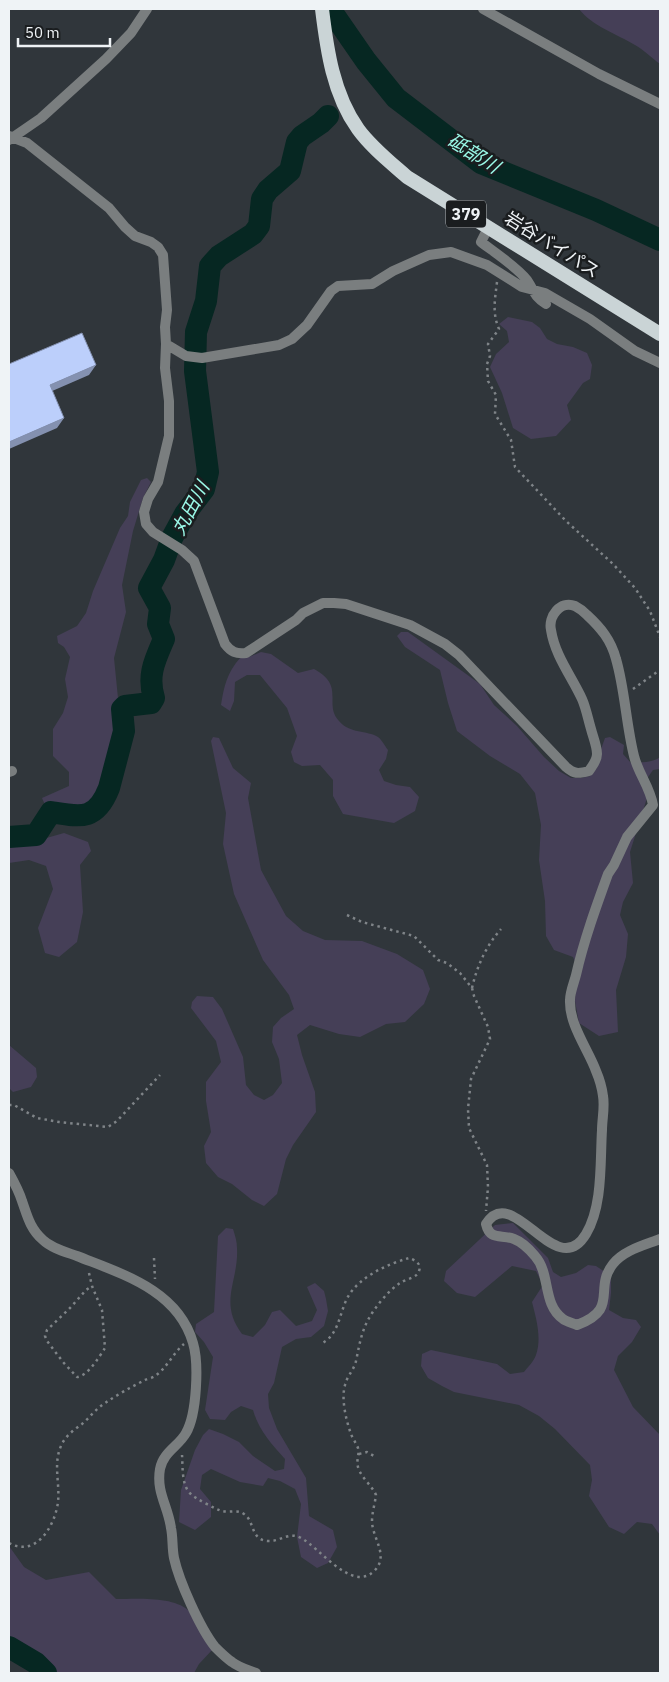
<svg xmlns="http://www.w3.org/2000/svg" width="669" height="1682" font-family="'IBM Plex Sans','Noto Sans JP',sans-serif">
<rect width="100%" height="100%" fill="#30363b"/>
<path fill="#453f57" d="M579,9H660V64C652,58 644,50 635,45C617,34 592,26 579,9Z
M508,317L532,322L540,328L547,339L557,344L573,347L587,353L592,365L590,379L583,383L567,405L571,420L556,436L531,439L513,428L502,393L490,367L496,354L509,342L507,331L499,324Z
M147,478L151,482L143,498L133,531L122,585L126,612L114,658L121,728L110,768L108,787L89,808L79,813L61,811L46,807L42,798L69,786V772L53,756V729L63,713L68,697L65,679L70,657L64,647L58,643L57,636L77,626L86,613L93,591L120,528L128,516L130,502L141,480Z
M401,632H408L480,684L494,705L517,726L544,757L559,771L571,778H581L590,776L597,768L600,752L605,738L610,737L624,745L623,754L631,763C640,762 653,763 660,757V769L653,770L646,780L647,798L630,852L633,883L623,902L620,915L628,934L626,957L616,990L618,1032L599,1036L579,1023L575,1001L577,966L573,957L554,950L546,936L545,901L539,860L541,825L535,793L520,774L490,756L457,731L448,703L440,670L405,647L397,636Z
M261,652L271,654L298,673L314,669C346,686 323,704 339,721C350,734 367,730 378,737C382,740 385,746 388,750L386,759L379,770L384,781L396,785L410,787L419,797L415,811L394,823L343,814L333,796V780L320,765L302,766L294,762L291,752L297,736L287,708L260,675H247L235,682L234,701L230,711L221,705C224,686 227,673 240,658L249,657Z
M213,737L219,738L233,768L251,783L248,798L261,870L286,916L303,931L325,940L362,941L397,954L423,970L430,989L424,1004L405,1022L386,1024L360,1037L339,1034L310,1025L297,1035L302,1055L315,1092L316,1112L293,1145L286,1159L277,1194L264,1206L252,1200L232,1184L218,1177L206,1163L204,1146L211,1132L206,1101V1082L221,1062L216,1041L191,1008L192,1002L197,996L213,997L222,1009L243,1057L246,1085L254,1095L264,1100L273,1095L282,1083L279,1059L272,1042L273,1027L281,1018L294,1009L289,995L263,960L234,894L223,844L226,813L211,741Z
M64,833L88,842L91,851L80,865L83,912L77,942L59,957L45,953L38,928L53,889L46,866L29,860L9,863V847C15,842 21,841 29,843Z
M9,1045L36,1068L37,1077L31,1087L13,1092L9,1088Z
M513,1223L548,1258L553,1272L561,1277L576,1273L588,1265L596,1266L611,1276V1293L609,1310L623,1318L636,1320L641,1327L632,1342L618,1356L614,1370L633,1407L660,1435V1535L652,1524L637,1522L624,1534L609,1527L589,1496L592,1480L590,1465L555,1429L539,1416L519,1405L454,1392L442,1386L428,1378L421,1366L422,1354L431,1350L497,1364L510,1374L524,1372C528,1367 534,1361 536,1355C542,1338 536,1318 532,1302L543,1285L536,1271L512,1266L475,1297L457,1293L444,1281L446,1271L495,1225Z
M226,1228L233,1229C235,1235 237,1242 237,1248C239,1281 218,1302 242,1334L253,1337L265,1325L272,1312L280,1310L296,1326L312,1321L317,1310L307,1287L315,1283L324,1291L326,1299L328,1311L324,1326L311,1337L296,1339L282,1347L274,1383L268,1394L269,1408L277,1429L306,1478L309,1516L333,1530L337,1547L328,1563L317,1568L301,1557L297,1537L301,1504L295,1489L280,1481L268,1478L263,1486L240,1482L211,1469L202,1475L200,1489L211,1502V1517L195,1530L179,1522L181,1490L195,1450L203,1435L209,1429L223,1434L239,1442L253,1456L275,1471L284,1469L285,1459C271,1443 259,1431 253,1410L241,1406L231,1412L225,1420L210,1419L205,1410L213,1357L204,1342L195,1332L196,1324L214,1312L218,1236Z
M9,1546L24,1567L46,1580L89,1572L116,1599C135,1599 172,1596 188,1610C196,1617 207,1639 213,1649L199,1664L194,1673H55L42,1658L9,1640Z"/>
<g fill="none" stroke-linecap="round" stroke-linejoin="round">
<path stroke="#062722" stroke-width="22" d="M330,9L366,61L396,98L481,163L596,210L660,240
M9,837L36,835L51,812C81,817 96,821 109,788L124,731L122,709L125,706L151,703L154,698C147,675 155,660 164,639L158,624L160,608L149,588L164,560L172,538L185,514L204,489L208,472L195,371L196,332L206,301L210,266L219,256L253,234L259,226L262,199L268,190L290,171L297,142L302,136L321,123L328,116
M9,1647L36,1663L46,1673"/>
<path stroke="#7f8488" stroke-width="2.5" stroke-dasharray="2.5 4" stroke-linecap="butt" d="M497,282C495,299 492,313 499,329L488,344L490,356L487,364L488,381L496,395L495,414L511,440L515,467L566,521L613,564L635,588L650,611L660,637
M633,689L660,670
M347,915L362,922L414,936L438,960L447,963L460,973L472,988L474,996L488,1027L490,1039L471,1079L468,1109L469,1128L487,1165L488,1187L486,1211
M472,988C477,966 486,946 501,929
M9,1105H14L37,1118L59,1122L108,1127L117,1121L160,1075
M154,1258L155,1279
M89,1273L92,1286L102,1310L105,1348C99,1357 88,1376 77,1377L63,1362L47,1341L45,1336L47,1330L70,1308L86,1290L92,1286
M359,1454L367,1452L374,1456
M182,1455C183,1467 181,1487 192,1495C195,1498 217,1510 222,1511C229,1513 238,1509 244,1514C255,1521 250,1540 268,1541C280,1542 289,1531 301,1538C319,1547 352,1593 374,1571C390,1556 372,1538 372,1521C372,1513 375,1503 376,1495C372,1486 363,1479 359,1470C355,1460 360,1456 358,1448C356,1443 353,1439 351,1434C346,1420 341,1399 345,1385C347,1376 354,1370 356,1361C359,1347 361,1333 368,1320C375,1307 388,1291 400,1283C406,1279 417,1278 419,1271C422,1264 415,1260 409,1258C388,1264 361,1276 349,1295C339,1311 340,1336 320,1344
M9,1543C36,1558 55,1526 58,1502C60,1483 53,1464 61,1446C65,1436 74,1430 82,1424C90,1417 96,1409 105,1403C117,1395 131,1387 145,1380C148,1379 152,1378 155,1376C167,1368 173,1353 184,1344"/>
<path stroke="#7a7e7f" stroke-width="10" d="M483,9L599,74L660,104
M9,136L27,143L109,208L125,227L135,236L151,242L158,247L163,255L167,310L165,327L166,344L165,368L169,401V436L158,482L148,499L144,512L146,524L153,532L182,550L194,561L225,644C231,652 236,654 246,653L296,620L303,613L323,603H334L346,604L410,625L445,644L459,655L566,767C574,774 578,774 589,771C592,766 597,761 597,754C597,746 593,737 591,729C588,719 586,708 582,699C572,677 555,656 551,630C548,617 560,600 575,606C579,608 584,612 587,615C601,628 611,640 616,659C625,690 626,724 634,756C638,773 650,787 653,805L627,837L614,865L608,874C596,907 584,940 576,975C574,983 570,992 570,1000C569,1025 588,1049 596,1071C599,1078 602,1088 603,1096C605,1107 602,1119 602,1130C600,1162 603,1206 586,1234C556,1284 513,1181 486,1224C490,1241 501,1234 514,1239C522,1242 530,1250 535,1256C551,1274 542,1304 563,1319C567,1322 573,1323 577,1325C620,1309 593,1289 613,1264C624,1250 645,1245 660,1239
M9,140L41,118L106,59L131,33L147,9
M488,228L481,242C494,252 517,267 527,280C535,292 533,295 546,304
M166,344L186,356L202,358L279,345L292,339L307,325L331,291L338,286L372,284L393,271L429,255L451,252L487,265L522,287L545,293L590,319L635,351L660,363
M9,772L12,771
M9,1173C14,1182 19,1191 22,1201C27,1215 30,1229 43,1240C51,1248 66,1252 77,1256C122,1274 178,1290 193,1343C199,1363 197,1414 186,1433C179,1446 163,1452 160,1469C156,1492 168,1506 171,1528C173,1537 172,1548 174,1558C179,1581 200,1628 215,1647C220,1652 226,1658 232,1662C238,1667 248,1670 256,1673"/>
<path stroke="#cad4d6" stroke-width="14" d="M322,9C327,50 333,94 358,129C371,147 390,162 407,177L660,334"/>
</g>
<path fill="#8491b0" d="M96,365L89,375L43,395L50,385Z
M64,418L57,428L9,449V442Z"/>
<path fill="#bccffb" stroke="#8491b0" d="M82,333L96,365L50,385L64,418L9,442V364Z"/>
<g text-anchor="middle" stroke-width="5" stroke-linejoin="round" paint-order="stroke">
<rect fill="#1a1d1f" stroke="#afb3b6" stroke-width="1" x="446" y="200.5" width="40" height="27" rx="4"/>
<g font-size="16" font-weight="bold" fill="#eff3f6">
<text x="466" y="220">379</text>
</g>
<g font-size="18" fill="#eff3f6" stroke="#1a1d1f">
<text transform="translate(552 245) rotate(32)" y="6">岩谷バイパス</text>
</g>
<g font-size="19" font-style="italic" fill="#9af9e8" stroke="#1a1d1f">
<text transform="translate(474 153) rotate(32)" y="7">砥部川</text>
<text transform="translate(190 508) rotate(-62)" y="7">丸田川</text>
</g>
</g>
<rect width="669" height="1682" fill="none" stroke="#eff3f6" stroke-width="20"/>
<path d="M18 38v8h92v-8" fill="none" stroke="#eff3f6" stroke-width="2.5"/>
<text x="25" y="38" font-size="15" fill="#eff3f6" stroke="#1a1d1f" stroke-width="4" paint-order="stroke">50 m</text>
</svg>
